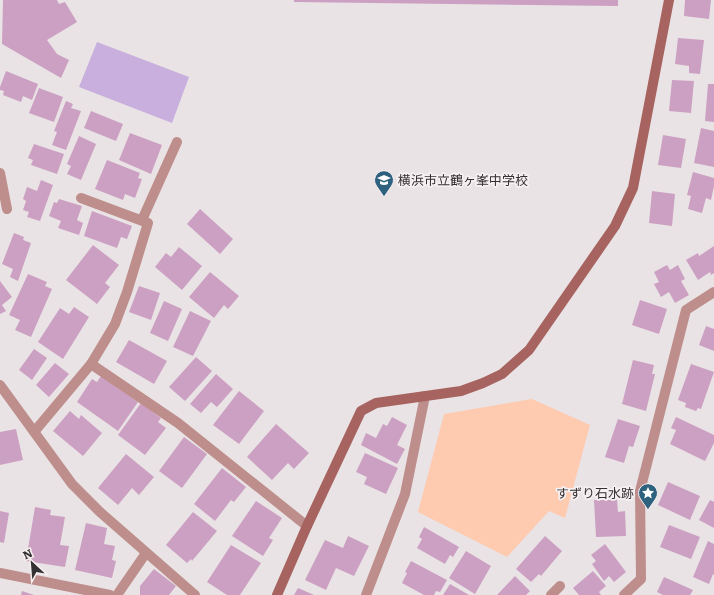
<svg xmlns="http://www.w3.org/2000/svg" width="714" height="595" font-family="Literata,'Noto Sans JP',serif">
<rect width="100%" height="100%" fill="#eae3e5"/>
<path fill="#fecab0" d="M532,399L590,425L565,518L549,511L507,557L418,512L444,414Z"/>
<path fill="#c8afdd" d="M97,42L189,77L172,123L79,87Z"/>
<path fill="#cca0c2" d="M3,0H57L59,4L65,2L77,22L47,40L57,54L69,60L61,78L2,44Z
M294,0H618V6L294,2Z
M685,0H711L709,19L684,16Z
M678,38L704,40L700,74L689,73V66L675,64Z
M6,71L38,84L32,100L23,96L21,102L3,95L4,91L0,90V87Z
M672,80L694,81L691,113L669,111Z
M708,84H714V122L705,121Z
M39,88L63,97L54,122L29,113Z
M66,101L73,104L71,108L81,111L66,150L52,145L57,132L54,131Z
M91,111L123,124L116,141L84,128Z
M701,128L714,131V167L694,163Z
M130,133L162,145L151,174L119,160Z
M663,135L686,139L681,168L658,165Z
M79,136L96,144L81,180L67,174L71,166L67,164Z
M34,144L64,154L57,174L31,165L33,160L28,158Z
M107,160L140,173L138,178L142,179L135,198L125,194L123,200L95,189Z
M693,172L714,178V186L711,200L706,198L702,213L688,209L691,196L687,195Z
M41,180L53,185L40,221L27,217L29,212L23,210L26,201L23,199L27,187L37,191Z
M652,191L675,194L672,226L649,223Z
M59,199L82,206L77,220L83,223L79,235L58,228L61,221L49,216L54,202L57,203Z
M200,209L233,239L220,254L187,224Z
M92,211L132,226L127,239L121,237L117,248L84,236Z
M14,233L24,237L23,240L31,243L18,281L10,277L13,269L2,264Z
M93,245L119,265L105,283L110,287L97,304L66,280Z
M714,246V273L711,275L710,272L698,280L686,260L698,253L699,256Z
M179,247L202,266L182,290L155,267L166,253L171,257Z
M667,265L670,270L678,265L685,279L681,281L689,295L675,303L669,292L661,297L654,284L659,282L654,272Z
M210,272L239,296L228,309L224,305L214,318L189,297Z
M28,274L47,282L45,286L52,289L31,337L15,330L20,320L9,315Z
M0,281L12,297L2,305L6,311L0,314Z
M139,286L160,293L151,320L129,312Z
M640,300L667,309L659,334L632,325Z
M164,301L182,309L168,341L150,333Z
M74,307L89,317L63,359L38,342L60,308L69,314Z
M190,311L211,321L193,356L173,347Z
M706,326L714,329V351L699,345Z
M129,340L167,361L154,384L116,362Z
M34,349L47,358L32,380L19,370Z
M196,357L212,371L185,401L169,387Z
M633,360L654,365L652,374H655L646,411L622,404Z
M55,363L69,374L49,397L36,385Z
M691,364L714,372L701,409L698,408L696,411L685,407L686,403L678,400Z
M216,374L233,389L217,407L211,402L201,413L190,404Z
M101,376L138,402L118,431L77,402L92,379L97,382Z
M239,391L264,411L239,444L213,425Z
M141,403L161,418L158,422L166,428L145,455L118,435Z
M70,411L79,419L81,415L102,433L83,456L53,431Z
M392,417L407,425L397,445L405,449L397,464L361,445L366,433L376,438L383,424L387,426Z
M676,417L714,435V443L705,461L670,444L676,430L671,428Z
M618,419L640,426L633,447L629,446L624,463L605,457Z
M276,424L309,453L294,469L288,463L272,480L247,457Z
M16,429L23,460L0,465V432Z
M184,437L207,454L182,488L159,471Z
M365,453L398,468L386,494L364,484L367,477L356,472Z
M126,454L154,477L139,495L132,488L118,505L98,488Z
M222,468L246,487L234,502L231,500L215,521L194,504Z
M668,482L700,496L690,520L658,505Z
M594,500H617L618,512L625,511L626,536L596,537Z
M710,500L714,502V528L699,520Z
M256,501L282,518L269,538L273,540L263,556L232,536Z
M35,507L51,510L50,515L65,517L60,545L69,546L65,567L26,561Z
M0,511L9,513L4,543L0,542Z
M193,512L217,531L192,561L191,559L187,563L166,545Z
M86,523L107,528L104,544L115,546L112,560L116,561L112,578L75,570Z
M669,525L700,537L691,559L660,547Z
M424,527L459,547L453,557L450,555L445,564L417,548L422,539L419,537Z
M348,536L369,546L354,576L336,568L326,590L305,580L325,540L343,548Z
M545,536L562,551L541,576L539,574L531,582L516,569Z
M708,541L714,544V575L713,574L709,584L693,577Z
M605,544L626,572L614,582L609,576L604,581L592,564L596,561L591,555Z
M231,545L261,563L240,595H227L207,582Z
M466,551L491,566L475,594L449,578Z
M411,561L447,580L440,592L436,591L434,595H424L402,583L407,573L405,572Z
M154,569L176,586L169,595H140V586Z
M593,571L606,586L599,592L601,595H579L573,588Z
M515,576L530,591L526,595H497Z
M664,577L693,590L690,595H663L657,592Z
M450,584L469,595H443Z
M298,588L314,595H294Z
M22,591L34,595H21Z"/>
<g fill="none" stroke-linecap="round" stroke-linejoin="round">
<path stroke="#bd8e8b" stroke-width="10" d="M142,220L177,142
M91,364L178,423L307,526
M0,573L110,595
M117,595L146,553
M366,595L405,494L425,396
M551,595L560,586"/>
<path stroke="#bd8e8b" stroke-width="10" d="M0,173L7,209
M0,385L72,484L100,512L195,595
M34,432L91,364L115,324L127,292L148,223L81,198
M624,595L641,579L640,491L686,310L714,292"/>
<path stroke="#a6635f" stroke-width="10" d="M277,595L307,526L361,411L376,403L461,391L483,383L502,374L529,350L615,226L633,188L669,0"/>
</g>
<defs>
<symbol id="school-pin" viewBox="-11 -11 22 30"><path d="M0 17L-7.5 6A9.5 9.5 0 1 1 7.5 6Z" fill="#2e617e" stroke="#f7f0f2"/><path d="M0-5L7-2L0 1L-7-2ZM-4 1L0 2.5L4 1V4Q0 6-4 4Z" fill="#fff"/></symbol>
<symbol id="sight-pin" viewBox="-11 -11 22 30"><path d="M0 17L-7.5 6A9.5 9.5 0 1 1 7.5 6Z" fill="#2e617e" stroke="#f7f0f2"/><path d="M0-6L1.8-2.2L6-1.7L2.9 1.2L3.7 5.4L0 3.3L-3.7 5.4L-2.9 1.2L-6-1.7L-1.8-2.2Z" fill="#fff"/></symbol>
</defs>
<g fill-rule="evenodd">
<use href="#school-pin" x="373" y="169" width="22" height="30"/>
<use href="#sight-pin" x="637" y="482" width="22" height="30"/>
</g>
<g text-anchor="middle" stroke-width="3.5" stroke-linejoin="round" paint-order="stroke">
<g font-size="13" fill="#343132" stroke="#f7f0f2" text-anchor="start">
<text x="398" y="185">横浜市立鶴ヶ峯中学校</text>
<text x="634" y="498" text-anchor="end">すずり石水跡</text>
</g>
</g>
<g transform="translate(32 563) rotate(334)" stroke="#f7f0f2" stroke-width="3" paint-order="stroke">
<path d="M0-3L7 15L0 10L-7 15Z" fill="#343132"/>
<text y="-6" font-size="11" font-weight="bold" text-anchor="middle" fill="#343132">N</text>
</g>
</svg>
